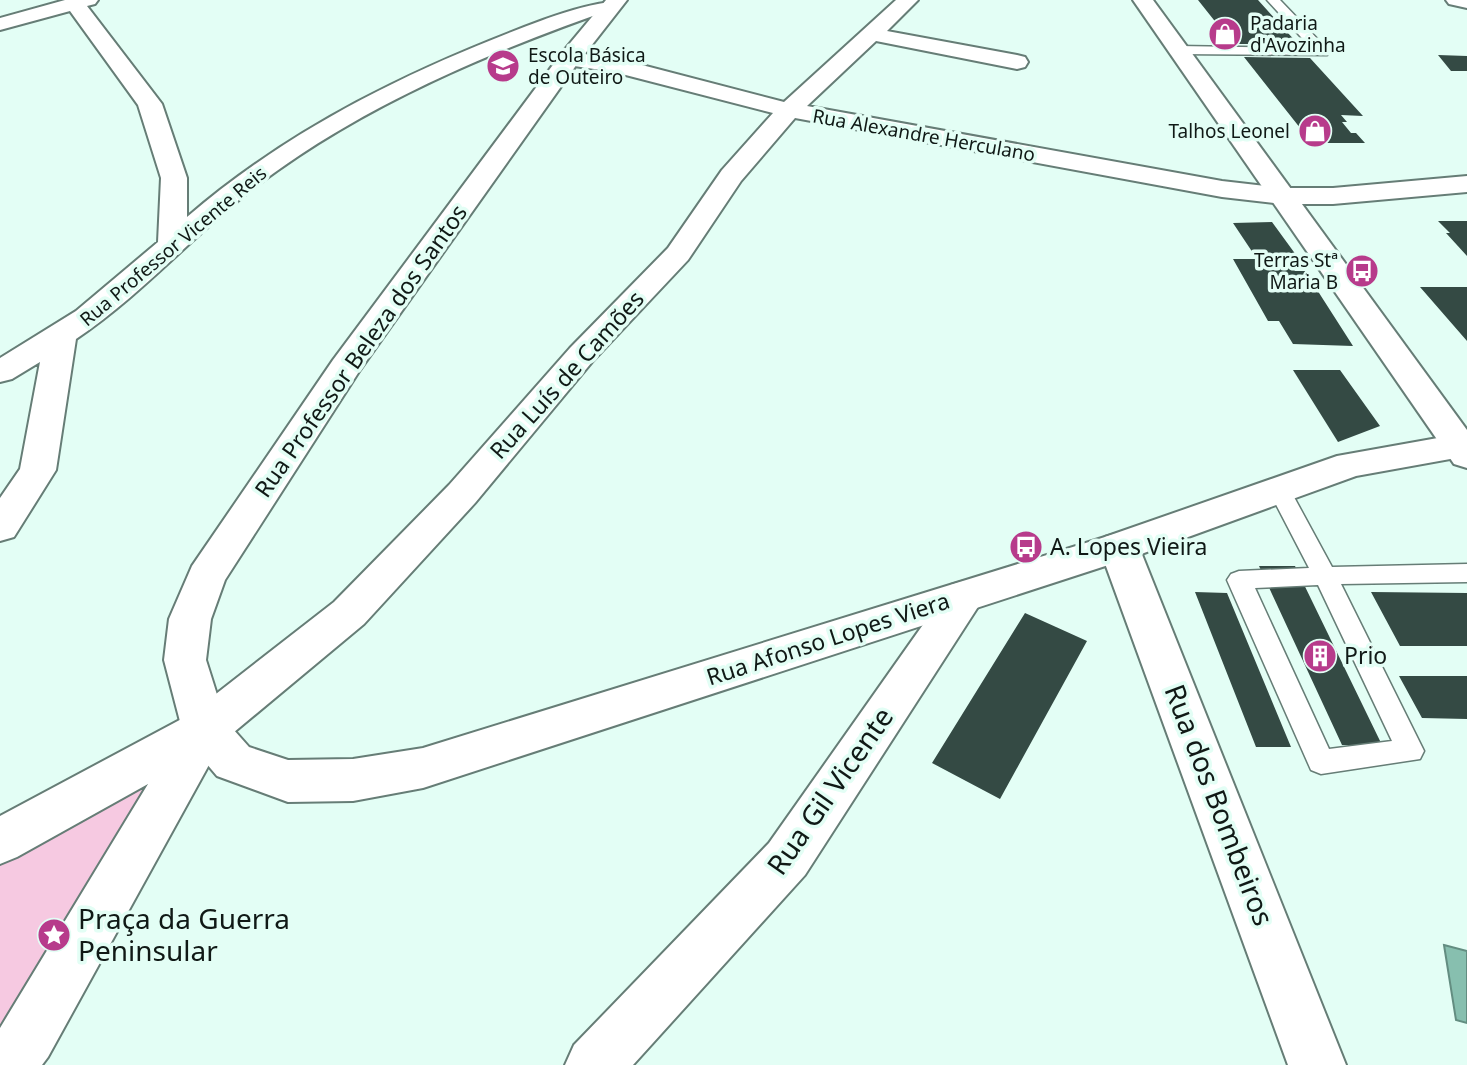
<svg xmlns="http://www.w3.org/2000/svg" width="1467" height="1065" font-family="'Noto Sans',sans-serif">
<rect width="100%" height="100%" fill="#e3fef5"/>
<path fill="#f6c9e1" d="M164,761L0,1050V852Z"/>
<path fill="#87bfaf" stroke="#638d81" stroke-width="2" d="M1444,945L1467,951V1023L1456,1020Z"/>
<path fill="#344a44" d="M1198,0H1258L1298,44H1233Z
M1438,55L1467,56V71H1451Z
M1244,57L1310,58L1363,116L1341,115L1347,122H1342L1351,133H1356L1365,143H1312Z
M1438,221H1467V256L1446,233H1450Z
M1272,222L1299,259H1287L1295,271H1305L1353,346L1293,344L1279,321H1268L1233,259H1257L1233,223Z
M1420,287H1467V341Z
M1293,370H1340L1380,426L1338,442Z
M1259,566H1295L1382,745H1342Z
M1195,592L1227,593L1291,747H1256Z
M1371,592L1467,593V646H1400Z
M1025,613L1087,641L1000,799L932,763Z
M1399,676H1467V719L1422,718Z"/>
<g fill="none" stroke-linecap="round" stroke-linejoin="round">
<defs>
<path id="service" d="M1267,0H1280L1327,49V55L1178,54L1172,50L1178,46L1311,48Z
M1280,483L1288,486L1332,567L1467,564V582L1341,584L1424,751L1420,759L1321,774L1311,770L1227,580L1231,574L1239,571L1309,568L1269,491L1272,486ZM1318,585L1392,741L1329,749L1255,588Z"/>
<path id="minor" d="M65,0H98L95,4L87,6L162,104L187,178V217C291,127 416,67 543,20C565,12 602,0 624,2L621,6C495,50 366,103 259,184C195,233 143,294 76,339L56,470L14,537L0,541V498L20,469L40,362L12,379L0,382V358L76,311L158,242L161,178L138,105L70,11L0,30V18Z
M896,0H918L887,31L1017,55L1025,57L1028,62L1025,67L1017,69L876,41L807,106L1222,181L1282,188H1333L1467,176V192L1333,204H1282L1222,197L795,118L741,181L688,260L592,362L475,503L364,624L221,743L48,1057L42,1065H0V1028L148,784L17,857L0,864V816L189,715L334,602L449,485L570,348L668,248L722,170L773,113L614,72L561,64L558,59L561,54L569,52L615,58L784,102Z
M1446,0H1467V8L1449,4Z
M1119,533L1133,537L1139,547L1346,1065H1288L1099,547L1105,537Z
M965,581L979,585L985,596L805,875L633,1065H565L574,1045L769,843L951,585Z"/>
<path id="tertiary" d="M606,0H627L577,64L360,370L225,580L211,619L206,660L225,720L249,747L288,760L353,759L423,748L1105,537L1337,456L1460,434L1467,436V456L1356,476L1133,557L423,788L353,801L288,802L217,776L189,743L182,729L164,660L169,619L192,566L333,360L561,54Z"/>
<path id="primary" d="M1133,0H1153L1467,430V468L1454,464Z"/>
</defs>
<use href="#service" stroke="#667d76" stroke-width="3"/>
<use href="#minor" stroke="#667d76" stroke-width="4"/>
<use href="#tertiary" stroke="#667d76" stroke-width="4"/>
<use href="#primary" stroke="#667d76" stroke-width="4"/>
<use href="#service" fill="#fff" fill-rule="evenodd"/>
<use href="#minor" fill="#fff" fill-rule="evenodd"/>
<use href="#tertiary" fill="#fff" fill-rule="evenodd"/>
<use href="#primary" fill="#fff" fill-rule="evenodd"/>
</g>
<defs>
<symbol id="shop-disc" viewBox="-11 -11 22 22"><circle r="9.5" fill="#b73b8b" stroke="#e3fef5"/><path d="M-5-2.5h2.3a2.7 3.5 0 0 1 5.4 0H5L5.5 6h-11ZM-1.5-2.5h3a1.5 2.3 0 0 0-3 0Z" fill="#fff"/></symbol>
<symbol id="school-disc" viewBox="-11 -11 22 22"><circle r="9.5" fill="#b73b8b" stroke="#e3fef5"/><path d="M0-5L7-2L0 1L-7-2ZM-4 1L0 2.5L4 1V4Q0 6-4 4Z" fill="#fff"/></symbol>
<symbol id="bus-disc" viewBox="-11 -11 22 22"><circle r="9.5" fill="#b73b8b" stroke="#e3fef5"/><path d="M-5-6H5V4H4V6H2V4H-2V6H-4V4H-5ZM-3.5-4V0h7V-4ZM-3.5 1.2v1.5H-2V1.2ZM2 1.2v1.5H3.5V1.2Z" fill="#fff"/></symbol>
<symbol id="building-disc" viewBox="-11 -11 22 22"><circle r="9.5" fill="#b73b8b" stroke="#e3fef5"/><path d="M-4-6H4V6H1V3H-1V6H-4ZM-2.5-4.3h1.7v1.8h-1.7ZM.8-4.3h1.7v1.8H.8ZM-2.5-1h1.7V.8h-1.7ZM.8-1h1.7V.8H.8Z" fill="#fff"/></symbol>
<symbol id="sight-disc" viewBox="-11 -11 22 22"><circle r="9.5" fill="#b73b8b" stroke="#e3fef5"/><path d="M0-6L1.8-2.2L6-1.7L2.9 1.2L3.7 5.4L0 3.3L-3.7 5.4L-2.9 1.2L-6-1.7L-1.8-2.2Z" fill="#fff"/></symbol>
</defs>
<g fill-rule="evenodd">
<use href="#shop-disc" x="1206" y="15" width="38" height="38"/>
<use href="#school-disc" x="484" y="47" width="38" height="38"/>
<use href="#shop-disc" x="1296" y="112" width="38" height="38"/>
<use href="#bus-disc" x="1343" y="252" width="38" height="38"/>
<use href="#bus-disc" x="1007" y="528" width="38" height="38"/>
<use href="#building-disc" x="1301" y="637" width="38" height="38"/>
<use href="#sight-disc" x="35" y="916" width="38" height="38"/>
</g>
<g text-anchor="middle" stroke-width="7" stroke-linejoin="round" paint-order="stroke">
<g font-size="19" fill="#101916" stroke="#e3fef5" text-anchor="start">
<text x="1250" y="30">Padaria<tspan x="1250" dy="22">d'Avozinha</tspan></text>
<text x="528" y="62">Escola Básica<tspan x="528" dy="22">de Outeiro</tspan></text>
<text x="1290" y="138" text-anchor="end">Talhos Leonel</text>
<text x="1338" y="267" text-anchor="end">Terras Stª<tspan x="1338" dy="22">Maria B</tspan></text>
</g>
<g font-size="19" fill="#101916" stroke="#e3fef5">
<text transform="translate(924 135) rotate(10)" y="7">Rua Alexandre Herculano</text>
<text transform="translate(173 246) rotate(-40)" y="7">Rua Professor Vicente Reis</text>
</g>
<g font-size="23" fill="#101916" stroke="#e3fef5">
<text transform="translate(361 351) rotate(-55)" y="8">Rua Professor Beleza dos Santos</text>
<text transform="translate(567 375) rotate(-48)" y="8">Rua Luís de Camões</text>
<text transform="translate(828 639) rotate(-18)" y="8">Rua Afonso Lopes Viera</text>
</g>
<g font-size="23" fill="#101916" stroke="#e3fef5" text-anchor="start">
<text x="1050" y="555">A. Lopes Vieira</text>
<text x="1344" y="664">Prio</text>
</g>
<g font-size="28" fill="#101916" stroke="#e3fef5">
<text transform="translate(830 791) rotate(-55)" y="10">Rua Gil Vicente</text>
<text transform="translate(1219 805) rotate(69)" y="10">Rua dos Bombeiros</text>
</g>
<g font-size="28" fill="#101916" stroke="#e3fef5" text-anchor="start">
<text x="78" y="929">Praça da Guerra<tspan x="78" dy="32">Peninsular</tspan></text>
</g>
</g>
</svg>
